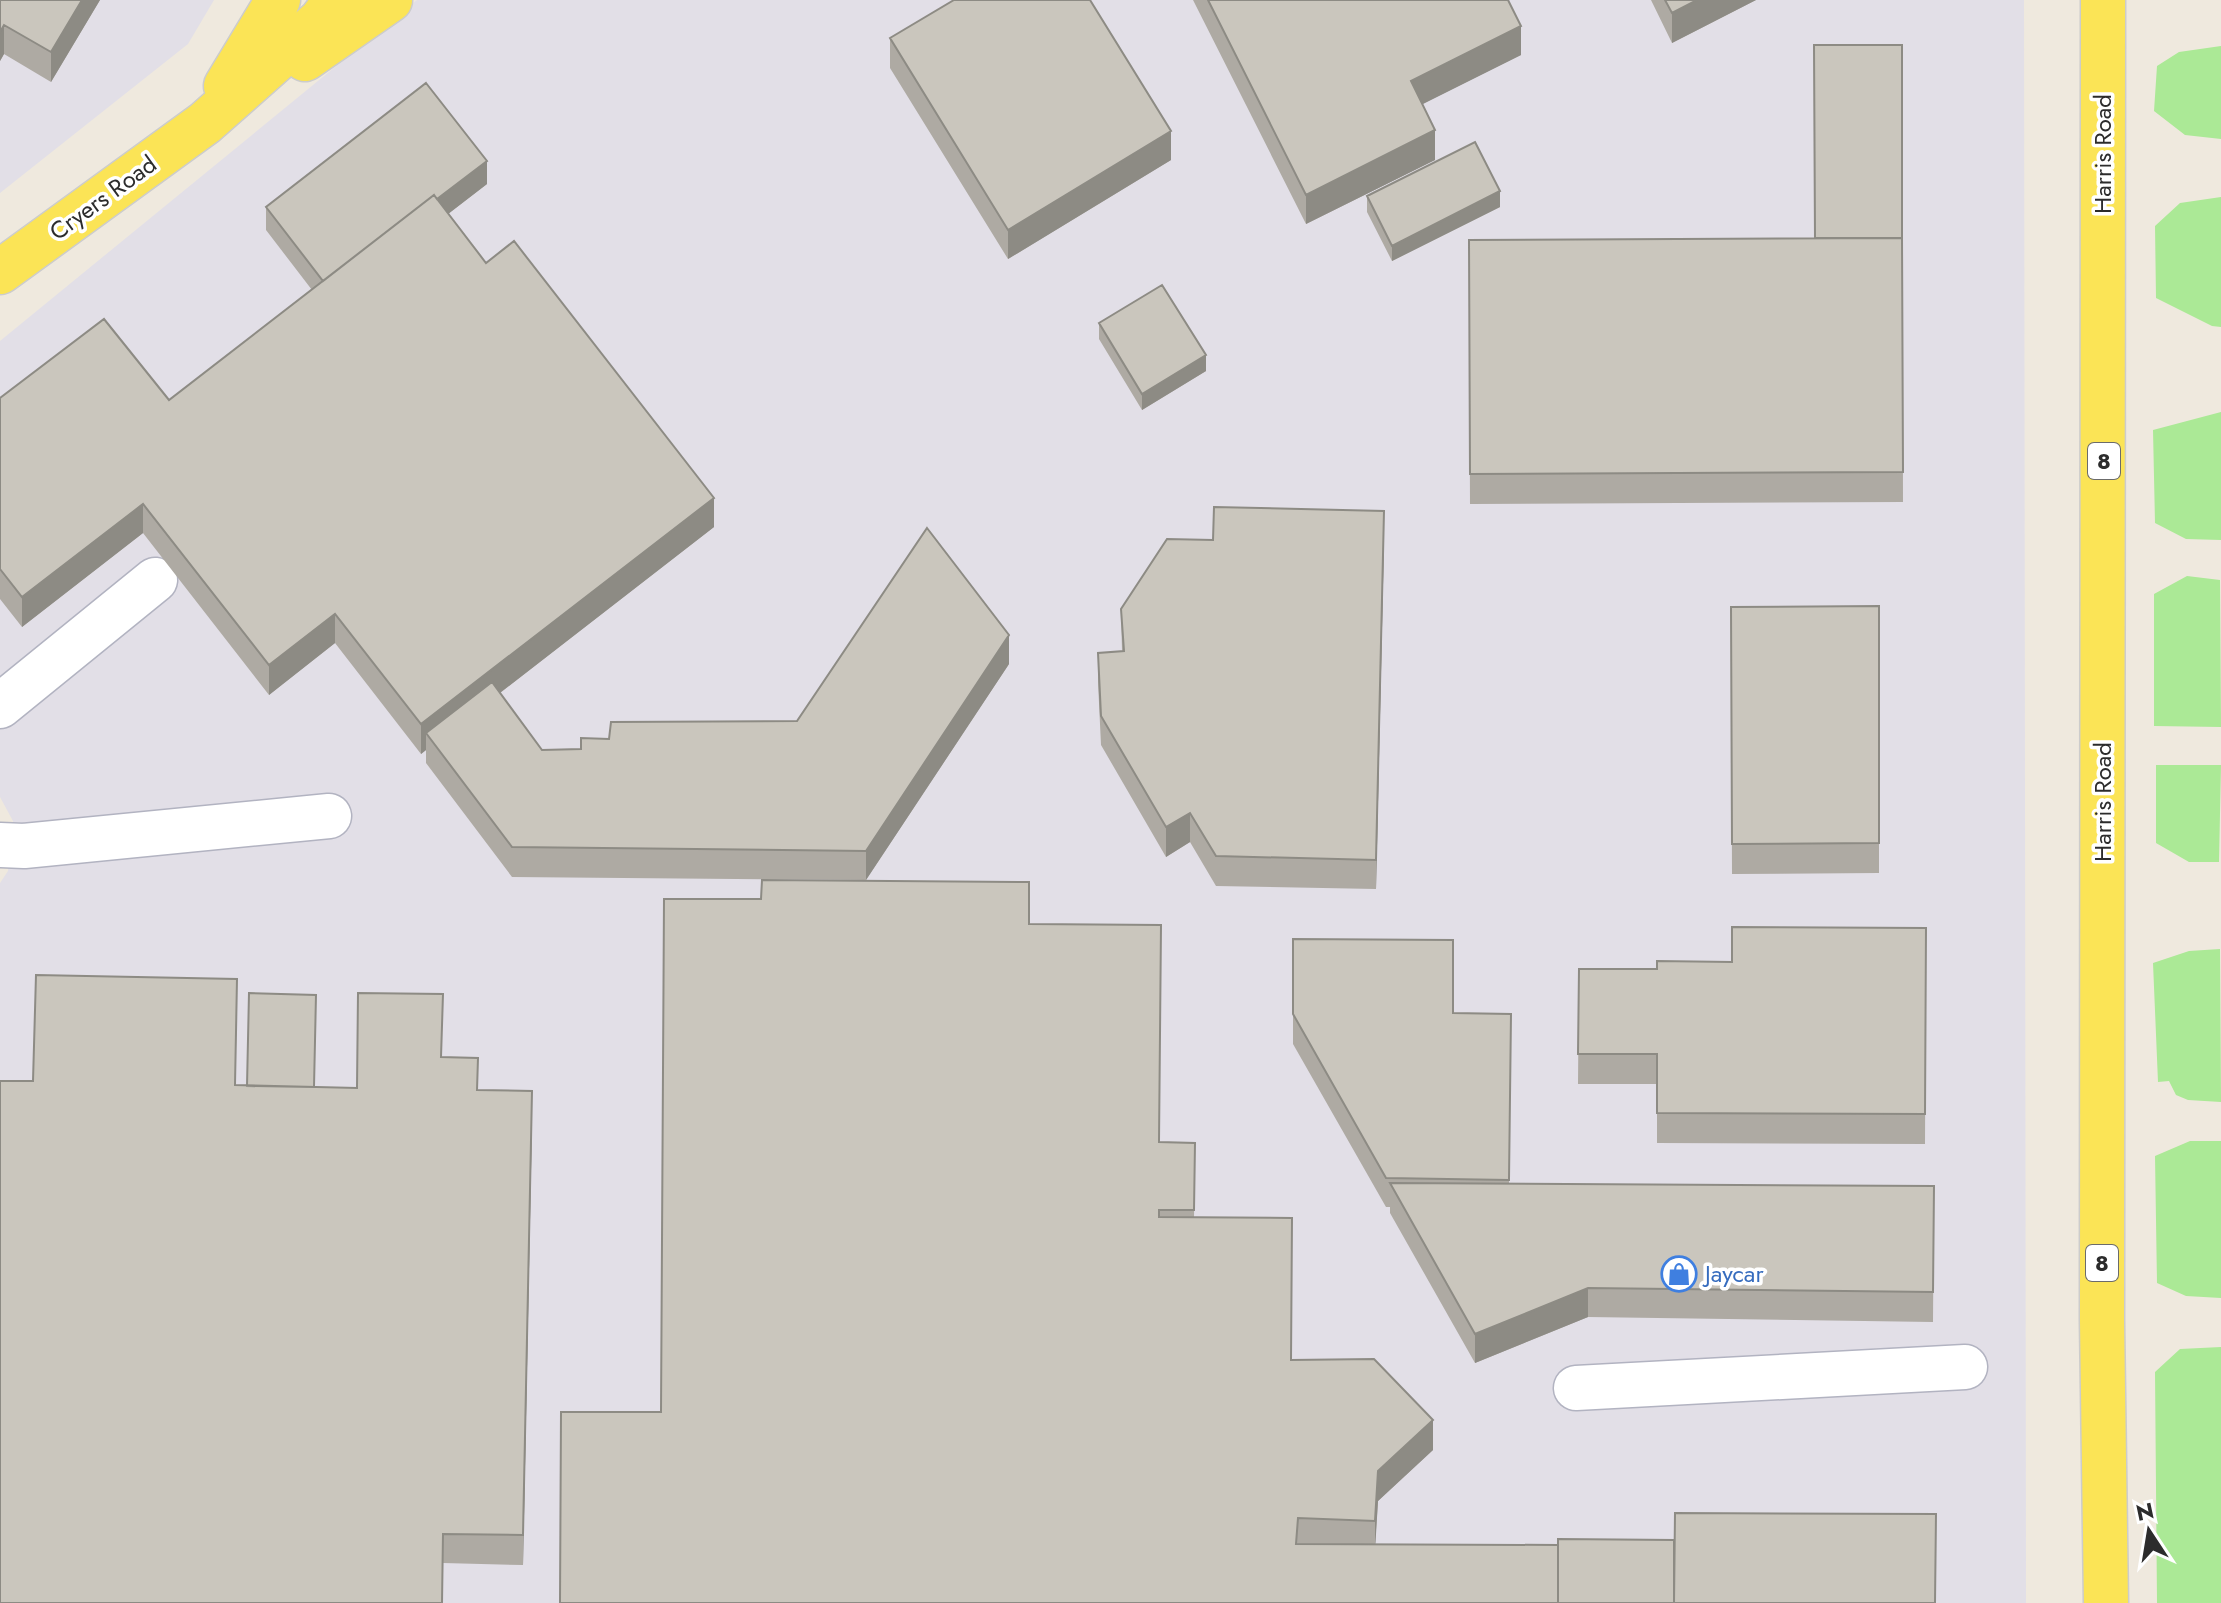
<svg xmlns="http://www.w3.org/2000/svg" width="2221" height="1603" font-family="Jost,sans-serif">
<rect width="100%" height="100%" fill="#efe9de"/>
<path fill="#e2dfe7" d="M0,0H214L188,44L0,193Z
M417,0H2024L2026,1603H0V883L8,871L13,821L0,797V341Z"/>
<path fill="#abe996" d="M2221,46V139L2185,135L2154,111L2157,66L2179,52Z
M2221,197V327L2212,326L2156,298L2155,226L2180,203Z
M2221,412V540L2186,539L2155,523L2153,430Z
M2187,576L2220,580L2221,727L2154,726V594Z
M2156,765H2221L2219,862H2189L2156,843Z
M2220,949L2221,1102L2188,1100L2176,1095L2169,1081L2158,1082L2153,963L2189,951Z
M2190,1141H2221V1298L2186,1296L2157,1283L2155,1156Z
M2221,1347V1603H2157L2155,1372L2180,1349Z"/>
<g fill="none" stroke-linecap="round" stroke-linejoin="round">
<defs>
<path id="minor" d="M0,706L155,580
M0,845L24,846L329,816
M1576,1388L1965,1367"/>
<path id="major" d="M2103,0L2102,1321L2106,1603
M305,59L390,0
M226,86L278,0
M0,272L205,123L321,20L336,0"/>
</defs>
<use href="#minor" stroke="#b2b3c1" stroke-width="47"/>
<use href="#major" stroke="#ccc" stroke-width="47"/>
<use href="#minor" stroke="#fff" stroke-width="44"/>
<use href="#major" stroke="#fbe456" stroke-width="44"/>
</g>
<path fill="#aeaaa3" d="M0,0H100L51,82L4,54L0,61Z
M1193,0H1508L1521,55L1422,104L1435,160L1306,224Z
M1651,0H1756L1672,43Z
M890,38L1171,160L1008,259L890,68Z
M1902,45L1903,502L1470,504L1469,240L1815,238Z
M487,184L448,214L486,263L714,527L500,693L542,750L581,749L609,739L797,721L1009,664L866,880L512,877L426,763V750L421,754L335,643L269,695L143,533L22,627L0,599V398L169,400L312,290L266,230V207Z
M1367,196L1500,207L1392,261L1367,212Z
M1099,323L1206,371L1142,410L1099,339Z
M1384,541L1376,889L1216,886L1190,842L1166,857L1101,745L1098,682V653L1122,651L1121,609Z
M1879,606V873L1732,874L1731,607Z
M1029,924L1160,1142L1195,1143L1194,1218L1292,1360L1433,1450L1378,1501L1375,1544L1935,1603H560L661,1412Z
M1926,928L1925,1144L1657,1143V1084H1578L1579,969H1657L1732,962Z
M1293,939L1453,1013L1511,1014L1509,1184L1934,1186L1933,1322L1588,1317L1475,1363L1390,1213V1207H1386L1293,1044Z
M237,1008L235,1085L357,1088L442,1057L478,1090L532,1121L523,1565L443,1563L33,1081Z"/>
<path fill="#8d8b84" d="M82,0H100L51,82V52Z
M1697,0H1756L1672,43V13Z
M4,25V54L0,61V32Z
M1521,26V55L1411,110V81Z
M1435,130V160L1306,224V195Z
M1171,131V160L1008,259V230Z
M487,161V184L326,308V285Z
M1500,191V207L1392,261V246Z
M1206,355V371L1142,410V394Z
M714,498V527L434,744L426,733V750L421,754V724Z
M143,504V533L22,627V597Z
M1384,511V541L1376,889V860Z
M335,614V643L269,695V665Z
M1009,635V664L866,880V851Z
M1190,813V842L1166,857V827Z
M532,1091V1121L523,1565V1535Z
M1588,1288V1317L1475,1363V1334Z
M1433,1420V1450L1378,1501L1375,1551V1521L1378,1471Z"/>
<path fill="#cac6bd" stroke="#8d8b84" stroke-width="2" d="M0,0H82L51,52L4,25L0,32Z
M954,0H1090L1171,131L1008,230L890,38Z
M1208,0H1508L1521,26L1411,81L1435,130L1306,195Z
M1665,0H1697L1672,13Z
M1814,45H1902V238H1815Z
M426,83L487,161L437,199L434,195L323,281L266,207Z
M1475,142L1500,191L1392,246L1367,196Z
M434,195L486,263L514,241L714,498L421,724L335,614L269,665L143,504L22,597L0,569V398L104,319L169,400Z
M1902,238L1903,472L1470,474L1469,240Z
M1162,285L1206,355L1142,394L1099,323Z
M1214,507L1384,511L1376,860L1216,856L1190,813L1166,827L1101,716L1098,653L1124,651L1121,609L1167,539L1213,540Z
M927,528L1009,635L866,851L512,847L426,733L492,682L542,750L581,749V738L609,739L611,722L797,721Z
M1879,606V843L1732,844L1731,607Z
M762,880L1029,882V924L1161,925L1159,1142L1195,1143L1194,1210H1159V1217L1292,1218L1291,1360L1374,1359L1433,1420L1378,1471L1375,1521L1298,1518L1296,1544L1558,1545V1603H560L561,1412H661L664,899H761Z
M1732,927L1926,928L1925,1114L1657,1113V1054H1578L1579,969H1657V961L1732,962Z
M1293,939L1453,940V1013L1511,1014L1509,1180L1386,1178L1293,1014Z
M36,975L237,979L235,1085L357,1088L358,993L443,994L441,1057L478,1058L477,1090L532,1091L523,1535L443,1534L442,1603H0V1081H33Z
M249,993L316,995L314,1087L247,1086Z
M1390,1183L1934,1186L1933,1292L1588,1288L1475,1334Z
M1675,1513L1936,1514L1935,1603H1674Z
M1558,1539L1674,1540V1603H1558Z"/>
<defs>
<symbol id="shop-ring" viewBox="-11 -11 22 22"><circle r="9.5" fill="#fff" stroke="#3f7fe0" stroke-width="1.5"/><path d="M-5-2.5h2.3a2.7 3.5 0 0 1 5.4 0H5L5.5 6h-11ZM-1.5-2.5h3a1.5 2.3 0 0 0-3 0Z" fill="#3f7fe0"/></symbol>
</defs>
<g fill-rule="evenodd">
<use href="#shop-ring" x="1659" y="1254" width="40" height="40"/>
</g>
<g text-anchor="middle" stroke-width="7" stroke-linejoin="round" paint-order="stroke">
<g fill="#fff" stroke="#6b6b6b" stroke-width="2">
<rect x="2088" y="443" width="32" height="36" rx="6"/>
<rect x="2086" y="1245" width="32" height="36" rx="6"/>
</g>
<g font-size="22" font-weight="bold" fill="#2c2c2c">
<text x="2104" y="469">8</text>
<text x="2102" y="1271">8</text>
</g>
<g font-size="24" fill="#2c2c2c" stroke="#fff">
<text transform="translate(2103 154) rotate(-90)" y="8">Harris Road</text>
<text transform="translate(103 198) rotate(-36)" y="8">Cryers Road</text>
<text transform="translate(2103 802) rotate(-90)" y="8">Harris Road</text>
</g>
<g font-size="24" fill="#366cbe" stroke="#fff" text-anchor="start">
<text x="1705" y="1282">Jaycar</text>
</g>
</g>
<g transform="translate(2149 1531) rotate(348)" stroke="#ffffff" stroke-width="6" paint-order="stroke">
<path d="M0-6L14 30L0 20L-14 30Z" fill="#2c2c2c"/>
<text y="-12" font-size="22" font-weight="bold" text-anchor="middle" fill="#2c2c2c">N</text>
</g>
</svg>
